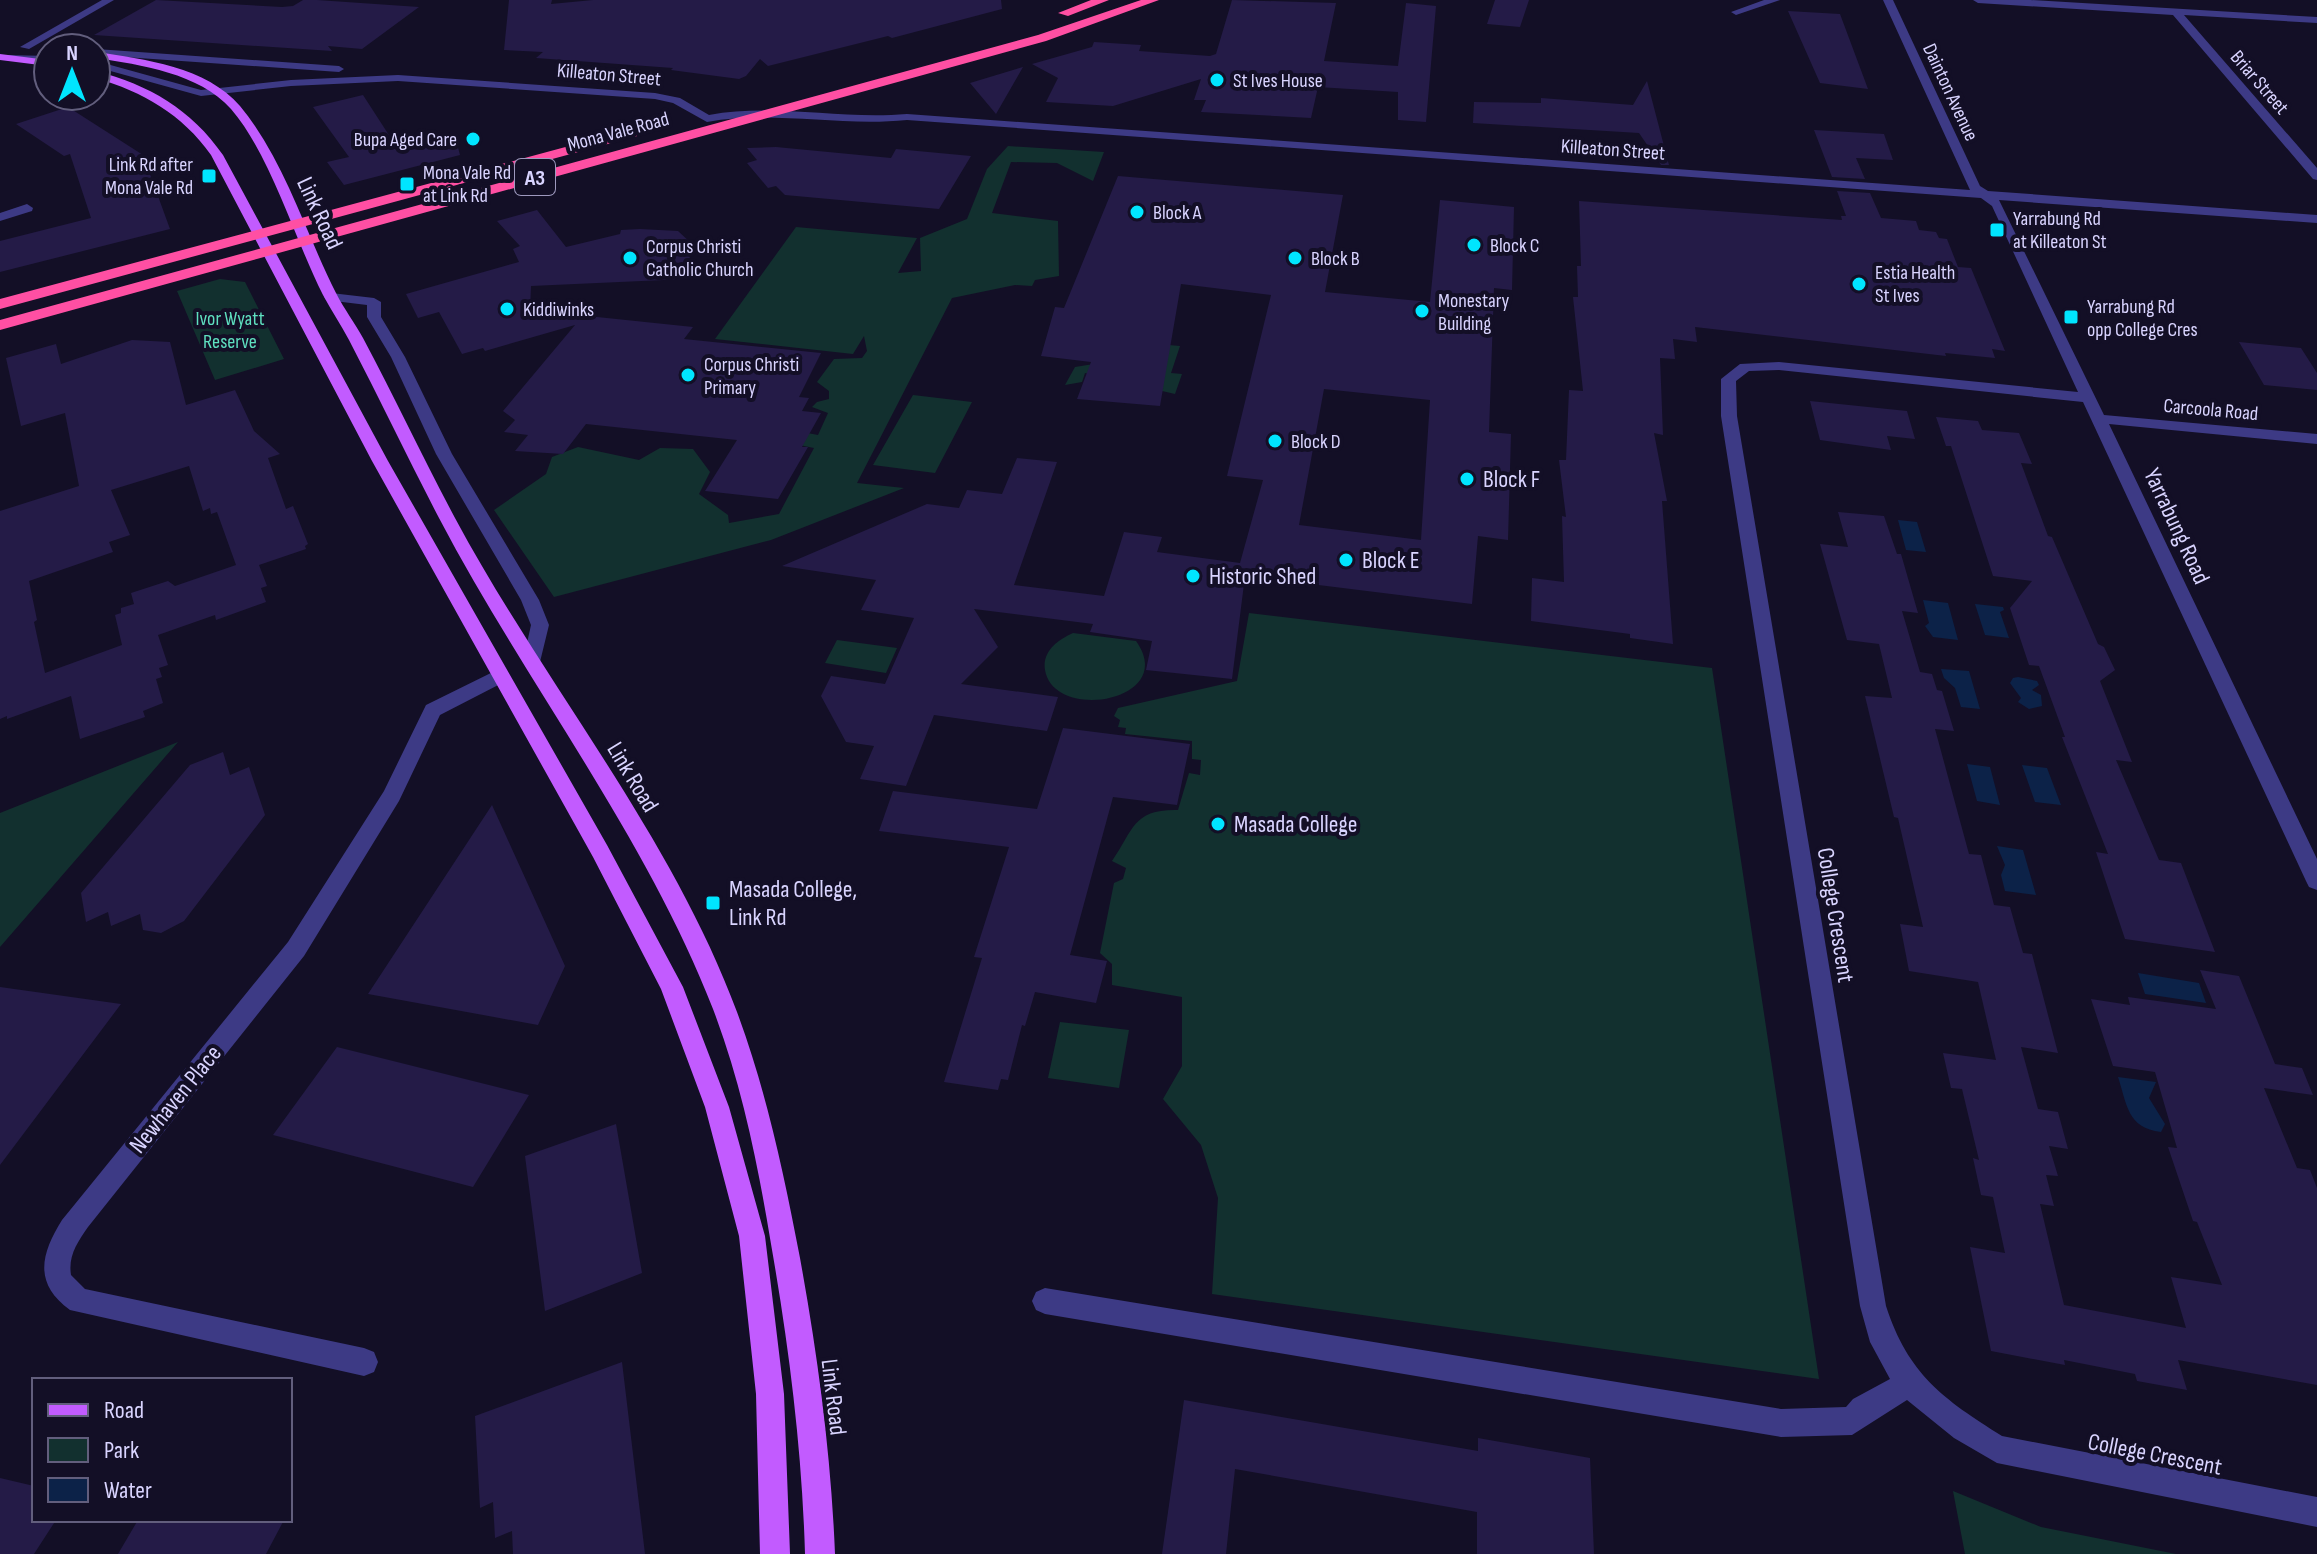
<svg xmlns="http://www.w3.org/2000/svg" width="2317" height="1554" font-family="'Sofia Sans Condensed',sans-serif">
<rect width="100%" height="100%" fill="#130f26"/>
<path fill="#12302f" d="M1008,146L1104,152L1093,181L1057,163L1011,162L992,213L1058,221L1059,276L1035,280L1032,286L1015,285L952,298L857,483L904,488L771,540L554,597L494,510L546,474L552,457L578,447L639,460L660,448L693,449L710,472L699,494L728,515L729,523L779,514L814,448L794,444L802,432L818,435L828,413L812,407L817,402L829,399V391L817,382L834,359L862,358L867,351L864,336L853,354L715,339L796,227L917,238L898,273L921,271L920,238L967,219L987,169Z
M220,279L245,282L284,359L215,380L177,291Z
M1112,340L1180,346L1171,373L1182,374L1175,394L1085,373L1082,382L1065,385L1075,367L1100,363Z
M913,395L972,402L935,473L873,465Z
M1249,613L1712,668L1819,1379L1212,1294L1218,1198L1201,1145L1163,1099L1182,1066V997L1112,985V964L1100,953L1114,883L1123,879L1126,868L1112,861C1134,829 1133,809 1178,810L1189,773L1200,775L1201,760L1192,759V741L1125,734L1126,728L1118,727L1120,720L1114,716L1118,708L1237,681Z
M1073,633L1136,641C1179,701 1054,723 1045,670C1042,651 1058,640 1073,633Z
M837,640L897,648L886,673L825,663Z
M178,742L0,947V813Z
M1060,1022L1129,1030L1119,1088L1048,1078Z
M1953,1491L2041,1527L2176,1554H1965Z"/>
<path fill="#0c2248" d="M1898,520L1917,522L1926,552L1906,550Z
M1923,600L1948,603L1958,640L1933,637L1925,626L1929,623Z
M1975,604L2003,607L2004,610L2000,612L2009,638L1985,635Z
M1941,669L1969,671L1980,709L1961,707L1955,688L1944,678Z
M2018,677L2037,681L2039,685L2032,690L2041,695L2042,706L2029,709L2018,702L2021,698L2010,683L2013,678Z
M1967,764L1990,767L2000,805L1977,801Z
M2022,765L2047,768L2061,805L2035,802Z
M1997,846L2023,850L2036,895L2005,891L2001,875L2005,865Z
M2138,973L2199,983L2206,1003L2145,994Z
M2118,1077L2156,1082L2149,1098L2165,1124L2161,1132C2127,1128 2127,1104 2118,1077Z"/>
<path fill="#241b47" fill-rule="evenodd" d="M156,0L282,7L293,6L303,0H317L419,7L362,49L328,46L332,51L94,35Z
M509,0H552L551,4L593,0H1001L1002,9L892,38L888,36L768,66L760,59L746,76L739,79L671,70L673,68L536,58L543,52L504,50Z
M1232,0L1336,3L1324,61L1398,66L1406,3L1436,6L1426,122L1398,120V92L1318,87L1311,118L1201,112L1206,100H1194L1201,79L1113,106L1046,102L1058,78L1032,64L1092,47L1094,42L1141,45L1139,51L1210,56L1216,54Z
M1495,0H1529L1520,27L1487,24Z
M1788,11L1840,14L1868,89L1820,83Z
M1023,67L996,114L970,83Z
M1647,81L1669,165H1661L1639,133L1473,123L1474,102L1541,103V98L1633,105Z
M363,95L396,146L454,132L460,155L344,185L327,162L349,157L313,107Z
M68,107L143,155L170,229L0,272V241L91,218L70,154L64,156L16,124Z
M1814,130L1884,134L1893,160L1856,158L1865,179L1832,177Z
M776,147L891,158L896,149L971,156L939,209L785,195L776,186L768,188L747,163L757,160L747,148Z
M1118,176L1343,195L1325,292L1430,302L1440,200L1514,207L1512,290L1494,288L1489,432L1511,434L1508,540L1478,536L1472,604L1245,576L1232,679L1146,670L1152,641L1090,632L1093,624L974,609L998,647L961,684L1058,697L1047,731L934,715L906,786L860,779L874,746L846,742L821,696L831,676L885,684L914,618L861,610L876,580L782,566L927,504L959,508L967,490L1002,494L1017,458L1057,462L1014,585L1104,596L1124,532L1162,537L1157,552L1240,563L1263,480L1227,476L1271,295L1181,284L1160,406L1077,399L1091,362L1041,356L1055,307L1064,308ZM1324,389L1430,400L1421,540L1299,525Z
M1837,191L1870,193L1881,218L1916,221L1919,230L1936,232L1939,238L1947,239L1958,267L1971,268L2005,351L1992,349L1995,358L1945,353L1946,356L1695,327L1697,342L1673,339L1675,359L1660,358L1663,435L1654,433L1667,501H1662L1673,644L1630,638V634L1531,621L1532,578L1564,582L1562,516L1566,517L1559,460H1566L1569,390L1583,391L1573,297H1578L1577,266H1581L1579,201L1842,220L1841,216H1846Z
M537,210L566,247L620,234L621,230L640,229L678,231L692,244L686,279L531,286L530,310L693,327L684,339L821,353L799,397L809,398L802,411L821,413L802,447H808L778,499L705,491L737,440L586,424L563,454L515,451L528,435L504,432L515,420L503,411L575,325L485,351L483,348L462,354L439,312L418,318L406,294L519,262L513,249L520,246L497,221Z
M132,340L170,342L186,405L235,390L254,431L280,454L268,458L286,509L293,506L308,544L305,546L306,549L259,565L267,586L261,588L266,602L216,620L215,615L158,635L168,665L159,668L162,677L156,679L163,703L143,711L145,717L80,739L71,696L7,719V716L0,719V511L79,486L65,413L21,426L6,358L56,344L61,364ZM189,466L203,511L210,508L211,514L217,512L236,565L175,586L168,581L131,593L134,604L121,608V613L115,615L122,645L45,673L34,622L37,620L29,581L113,552L109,542L130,535L111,490Z
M2239,342L2301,348L2317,373V390L2264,385Z
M1810,401L1907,411L1915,439L1887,436L1891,450L1820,440Z
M1936,417L1978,421L1982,430L2019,433L2032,464L2021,463L2048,536L2052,537L2098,644L2104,647L2115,670L2100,681L2132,762L2116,760L2159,860L2181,863L2215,952L2125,939L2096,852L2108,854L2062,737H2065L2039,666L2029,665L2010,608L2032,581L1993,576L1951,446H1946Z
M1838,512L1884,516L1897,554H1901L1918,613L1902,611L1920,672L1932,674L1937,690L1942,691L1954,731L1935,729L1969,854L1981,855L1994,905L2010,907L2023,953L2032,954L2058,1053L2021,1047L2038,1109L2058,1112L2068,1149L2049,1146L2058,1176L2046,1175L2054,1206L2040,1204L2064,1305L2186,1328L2171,1277L2222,1285L2197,1222L2193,1221L2168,1147L2177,1148L2155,1072L2113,1066L2091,999L2130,1005L2128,997L2216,1009L2200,970L2239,976L2275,1064L2302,1068L2313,1095L2264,1088L2297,1168L2310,1170L2317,1188V1385L2178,1360L2187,1390L2137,1381L2135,1374L2064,1360L2065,1365L1991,1351L1970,1247L2005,1253L1993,1197L1981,1195L1973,1158L1979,1160L1962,1089L1951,1088L1943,1053L1996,1060L1978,982L1909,971L1900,924L1923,927L1898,818L1894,817L1865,696L1892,698L1879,644L1847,640L1820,544L1848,547Z
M1063,728L1190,744L1177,805L1113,797L1070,955L1107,961L1096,1003L1035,992L1025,1026L1022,1025L1008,1080L1001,1079L998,1090L944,1082L982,958L974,957L1009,847L879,831L893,791L1037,809Z
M223,752L230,775L249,767L265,815L184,921L161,933L143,930L140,914L111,926L108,912L86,922L81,893L190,765Z
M492,805L565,966L538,1025L368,994Z
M0,987L121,1004L0,1165Z
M337,1047L529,1095L473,1187L273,1135Z
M616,1124L642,1273L545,1311L525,1156Z
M622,1362L645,1554H513L512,1531L495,1538L493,1502L480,1508L475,1416Z
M1184,1400L1478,1451V1438L1590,1458L1594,1554H1477V1512L1235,1469L1226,1554H1162Z
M0,1478L34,1486V1520H56L34,1554H0Z
M138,1520H284L266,1554H118Z"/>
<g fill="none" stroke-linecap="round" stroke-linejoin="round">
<path fill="#3d3a85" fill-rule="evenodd" d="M102,0H114L29,49L20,47Z
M1764,0H1780L1736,15L1731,12Z
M1883,0H1893L1980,186L1988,191L2317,215V223L1999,200L2104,415L2317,434V444L2109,424L2317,859V890L2309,887L2306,881L2083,402L1779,370L1749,371L1736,381L1737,416L1886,1306C1908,1374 1943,1399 2002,1436L2317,1497V1527L1997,1463L1954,1438L1907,1400L1852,1435L1781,1437L1045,1314L1036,1310L1032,1301L1036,1292L1045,1288L1781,1409L1846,1407L1853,1399L1890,1379L1870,1342L1860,1306L1721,416V379L1740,364L1779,362L2078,392L1992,206L1981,198L907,120C840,127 773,110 707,122L673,103L655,99L398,81L291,86L201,96L96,67V61L201,90L291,80L398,75L655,93L680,98L709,115C774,103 841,120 907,114L1970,190Z
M1973,0H2030L2317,17V23L2184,15L2317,168V180L2313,179L2173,15L1978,3Z
M96,49L339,66L344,69L339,72L96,55Z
M8,55L48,56V62L4,60L3,58Z
M27,204L33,208L32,211L0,221V213Z
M331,293L374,298L381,302V317L405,357L452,454L539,600L549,625L539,666L532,668L523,661L531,625L521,600L436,454L391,357L367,317V305L326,300L324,297Z
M499,669L508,676L506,681L440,715L399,801L304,956L88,1227C77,1243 68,1256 71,1275L85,1289L364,1348L374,1352L378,1362L374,1372L364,1376L70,1310C33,1283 41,1254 62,1220L288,942L384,791L426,705Z"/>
<path fill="#c25bff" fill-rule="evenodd" d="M96,52C144,59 207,67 240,106C284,159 305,232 336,293C344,309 355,323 363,338C395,398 423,458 455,518C544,684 671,834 737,1012C767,1093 784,1175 800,1258C818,1357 831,1454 835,1554H805C802,1449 789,1347 771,1244C758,1165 742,1085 713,1009C645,834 526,684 439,518C408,459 380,399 349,340C341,325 331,310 323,295C295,240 270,154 231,109C199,73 141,65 96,58Z
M0,54L48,60V66L0,60Z
M96,71C149,85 191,109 223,155L388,461L607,845L683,987L729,1107L765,1236L784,1394L790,1554H760L756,1394L739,1236L705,1107L661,989L593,857L372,461L211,155C182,114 143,92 96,78Z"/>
<path fill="#ff4fa3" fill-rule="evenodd" d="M1091,0H1109L1068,16L1058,13Z
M1141,0H1159L1046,41L0,330V320L1038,35Z
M647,125L654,129L652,132L0,309V299Z"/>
</g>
<g fill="#00e5ff" stroke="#130f26" stroke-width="3">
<circle cx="1217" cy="80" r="8"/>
<circle cx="473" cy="139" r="8"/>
<rect x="201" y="168" width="16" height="16" rx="4"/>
<rect x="399" y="176" width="16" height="16" rx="4"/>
<circle cx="1137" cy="212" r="8"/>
<rect x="1989" y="222" width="16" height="16" rx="4"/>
<circle cx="1474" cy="245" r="8"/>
<circle cx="630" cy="258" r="8"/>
<circle cx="1295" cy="258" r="8"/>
<circle cx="1859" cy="284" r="8"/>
<circle cx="507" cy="309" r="8"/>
<circle cx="1422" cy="311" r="8"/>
<rect x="2063" y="309" width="16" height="16" rx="4"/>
<circle cx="688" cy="375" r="8"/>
<circle cx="1275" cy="441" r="8"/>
<circle cx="1467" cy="479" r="8"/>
<circle cx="1346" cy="560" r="8"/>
<circle cx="1193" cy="576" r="8"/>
<circle cx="1218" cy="824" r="8"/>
<rect x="705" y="895" width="16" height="16" rx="4"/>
</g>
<g text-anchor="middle" stroke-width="8" stroke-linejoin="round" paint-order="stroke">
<g font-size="20" fill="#d9d4ff" stroke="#130f26">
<text transform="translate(609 74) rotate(5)" y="7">Killeaton Street</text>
<text transform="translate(2260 82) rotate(49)" y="7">Briar Street</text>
<text transform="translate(1951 92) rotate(65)" y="7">Dainton Avenue</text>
<text transform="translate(618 131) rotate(-15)" y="7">Mona Vale Road</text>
<text transform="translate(1613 149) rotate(4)" y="7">Killeaton Street</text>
<text transform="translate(2211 409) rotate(5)" y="7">Carcoola Road</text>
</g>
<g font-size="20" fill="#d9d4ff" stroke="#130f26" text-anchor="start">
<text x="1233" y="87">St Ives House</text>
<text x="457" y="146" text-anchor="end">Bupa Aged Care</text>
<text x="193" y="171" text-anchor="end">Link Rd after<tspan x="193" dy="23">Mona Vale Rd</tspan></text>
<text x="423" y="179">Mona Vale Rd<tspan x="423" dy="23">at Link Rd</tspan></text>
<text x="1153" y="219">Block A</text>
<text x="2013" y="225">Yarrabung Rd<tspan x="2013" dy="23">at Killeaton St</tspan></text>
<text x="1490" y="252">Block C</text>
<text x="646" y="253">Corpus Christi<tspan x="646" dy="23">Catholic Church</tspan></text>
<text x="1311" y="265">Block B</text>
<text x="1875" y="279">Estia Health<tspan x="1875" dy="23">St Ives</tspan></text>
<text x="1438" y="307">Monestary<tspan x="1438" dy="23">Building</tspan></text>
<text x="2087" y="313">Yarrabung Rd<tspan x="2087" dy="23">opp College Cres</tspan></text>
<text x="523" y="316">Kiddiwinks</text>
<text x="704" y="371">Corpus Christi<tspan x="704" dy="23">Primary</tspan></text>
<text x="1291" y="448">Block D</text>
</g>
<g font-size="20" fill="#5fe0c0" stroke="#130f26">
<text x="230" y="325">Ivor Wyatt<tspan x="230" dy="23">Reserve</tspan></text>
</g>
<rect fill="#130f26" stroke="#9e99be" stroke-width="2" x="515" y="159" width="40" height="36" rx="6"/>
<g font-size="22" font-weight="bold" fill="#d9d4ff">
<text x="535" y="185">A3</text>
</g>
<g font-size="24" fill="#d9d4ff" stroke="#130f26">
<text transform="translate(320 213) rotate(65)" y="8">Link Road</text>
<text transform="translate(2177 526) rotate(65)" y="8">Yarrabung Road</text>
<text transform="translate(633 777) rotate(59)" y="8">Link Road</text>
<text transform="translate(1836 915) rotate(81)" y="8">College Crescent</text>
<text transform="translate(175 1099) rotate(-51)" y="8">Newhaven Place</text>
<text transform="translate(834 1397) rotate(83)" y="8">Link Road</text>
<text transform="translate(2155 1454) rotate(11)" y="8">College Crescent</text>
</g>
<g font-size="24" fill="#d9d4ff" stroke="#130f26" text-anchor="start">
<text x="1483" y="487">Block F</text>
<text x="1362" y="568">Block E</text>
<text x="1209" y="584">Historic Shed</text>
<text x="1234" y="832">Masada College</text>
<text x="729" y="897">Masada College,<tspan x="729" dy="28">Link Rd</tspan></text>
</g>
</g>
<rect x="32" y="1378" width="260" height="144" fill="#130f26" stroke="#625e7d" stroke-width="2"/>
<rect x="48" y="1404" width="40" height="12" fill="#c25bff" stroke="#625e7d" stroke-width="2"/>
<text x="104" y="1418" font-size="24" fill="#d9d4ff">Road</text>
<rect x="48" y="1438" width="40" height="24" fill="#12302f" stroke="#625e7d" stroke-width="2"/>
<text x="104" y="1458" font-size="24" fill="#d9d4ff">Park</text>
<rect x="48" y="1478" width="40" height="24" fill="#0c2248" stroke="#625e7d" stroke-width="2"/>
<text x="104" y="1498" font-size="24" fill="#d9d4ff">Water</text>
<g transform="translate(72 72)"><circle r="38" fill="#130f26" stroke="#625e7d" stroke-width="2"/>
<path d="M0-6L14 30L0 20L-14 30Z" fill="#00e5ff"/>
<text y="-12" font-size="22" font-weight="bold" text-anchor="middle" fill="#d9d4ff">N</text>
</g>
</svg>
